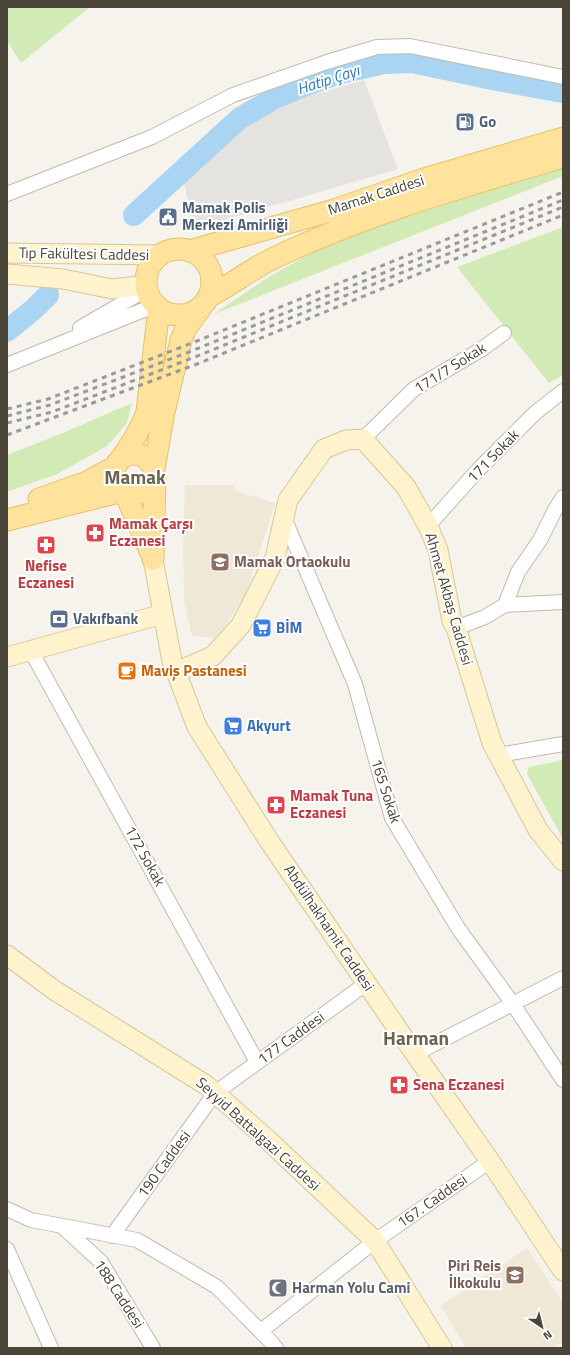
<svg xmlns="http://www.w3.org/2000/svg" width="570" height="1355" font-family="'Titillium Web',sans-serif">
<rect width="100%" height="100%" fill="#f6f3ec"/>
<path fill="#efe8d6" d="M185,485H233L236,491L275,503L247,591L218,638L192,636L184,600L183,533Z
M527,1248L563,1303V1342L553,1348H466L441,1306Z"/>
<path fill="#d2eab5" d="M7,7H90L21,63L7,41Z
M563,167V176L214,314L267,278L312,253L366,230Z
M563,227V375L549,383L457,267Z
M132,403L127,423L107,446L57,474L7,492V455L58,435Z
M563,760V839L527,774L529,767Z"/>
<path fill="#e5e3e0" d="M364,80L398,169L194,229L184,183L186,179L244,128L262,116L303,98Z"/>
<g fill="none" stroke-linecap="round" stroke-linejoin="round">
<path stroke="#a9d4f2" stroke-width="22" d="M134,215L240,118L275,98L294,90L336,74L384,63L412,62L497,80L563,92
M7,331L34,309L48,295"/>
<defs>
<path id="street" d="M7,194L152,137L233,95L327,62L377,47L410,46L563,77
M80,328L147,289
M7,365L156,305
M363,439L414,389L482,349L504,333
M284,518L355,684L392,818L458,928L513,1004L563,1080
M428,526L478,470L535,413L563,391
M505,605L518,572L540,540L555,510L563,497
M456,628L485,617L505,605L563,602
M31,651L257,1062
M499,755L563,744
M415,1054L563,978
M7,1209L31,1220L137,1240L217,1287L272,1343L276,1348
M63,1227L101,1262L153,1348
M112,1236L215,1093L367,983
M7,1249L51,1348
M261,1331L375,1241L490,1161"/>
<path id="secondary" d="M7,253L161,255
M7,274L63,279L112,289L147,285
M153,559L172,661L197,727L269,841L397,1028L490,1161L563,1271
M7,657L163,614
M176,672L213,656L241,625L275,558L288,500L324,449L346,440L363,439L406,487L428,526L438,550L452,621L456,628L492,743L538,830L563,861
M7,955L54,990L206,1085L267,1139L375,1241L442,1348"/>
<path id="primary" d="M146 282a33 33 0 1 1 66 0a33 33 0 1 1-66 0Z
M189,251L334,210L424,179L563,138
M208,297C231,285 251,269 274,258C366,214 465,186 563,157
M114 474a20 20 0 1 1 40 0a20 20 0 1 1-40 0Z
M120,460C132,444 140,431 147,412L159,308
M154,469L164,412L181,340L186,328L202,306
M125,493L150,551
M39,499L87,482L115,467
M7,520L123,491
M153,559L155,476"/>
</defs>
<use href="#street" stroke="#c2bbae" stroke-width="16"/>
<use href="#secondary" stroke="#d6c79b" stroke-width="21"/>
<use href="#primary" stroke="#e6c16a" stroke-width="23"/>
<use href="#street" stroke="#fff" stroke-width="14"/>
<use href="#secondary" stroke="#fff3cd" stroke-width="19"/>
<use href="#primary" stroke="#ffe39c" stroke-width="21"/>
<path stroke="#9a9a9a" stroke-width="3" stroke-dasharray="5 5" stroke-linecap="butt" d="M7,409L48,399L192,343L563,192
M7,416L50,405L194,350L563,200
M7,423L52,412L195,357L563,207
M7,435L197,364L563,215"/>
</g>
<defs>
<symbol id="fuel-square" viewBox="-11 -11 22 22"><rect x="-9" y="-9" width="18" height="18" rx="4" fill="#5c6f8a" stroke="#fff"/><path d="M-5.5-6h7V0h2V4h1.3V-2.5L3-4.5l.8-.8L6-3V5H2.5V1h-1V6h-7ZM-4.2-4.7v3.2H.2V-4.7Z" fill="#fff"/></symbol>
<symbol id="civic-square" viewBox="-11 -11 22 22"><rect x="-9" y="-9" width="18" height="18" rx="4" fill="#5c6f8a" stroke="#fff"/><path d="M-.6-6.5H3V-4.5H.6V-3L4-1V1h2V6H-6V1h2V-1L-.6-3ZM-1.2 2.5V6h2.4V2.5Z" fill="#fff"/></symbol>
<symbol id="pharmacy-square" viewBox="-11 -11 22 22"><rect x="-9" y="-9" width="18" height="18" rx="4" fill="#e0444e" stroke="#fff"/><path d="M-2-6h4v4h4v4h-4v4h-4v-4h-4v-4h4Z" fill="#fff"/></symbol>
<symbol id="school-square" viewBox="-11 -11 22 22"><rect x="-9" y="-9" width="18" height="18" rx="4" fill="#8d6e63" stroke="#fff"/><path d="M0-5L7-2L0 1L-7-2ZM-4 1L0 2.5L4 1V4Q0 6-4 4Z" fill="#fff"/></symbol>
<symbol id="bank-square" viewBox="-11 -11 22 22"><rect x="-9" y="-9" width="18" height="18" rx="4" fill="#5c6f8a" stroke="#fff"/><path d="M-6-4H6V4H-6ZM0-2.3a2.3 2.3 0 1 0 0 4.6a2.3 2.3 0 1 0 0-4.6Z" fill="#fff"/></symbol>
<symbol id="supermarket-square" viewBox="-11 -11 22 22"><rect x="-9" y="-9" width="18" height="18" rx="4" fill="#3f7fe0" stroke="#fff"/><path d="M-6-5.5h2.5l.6 2H6L4.5 2H-2.5L-4.4-4H-6ZM-1.5 3.2a1.3 1.3 0 1 0 .1 0ZM3 3.2a1.3 1.3 0 1 0 .1 0Z" fill="#fff"/></symbol>
<symbol id="cafe-square" viewBox="-11 -11 22 22"><rect x="-9" y="-9" width="18" height="18" rx="4" fill="#e8710a" stroke="#fff"/><path d="M-5.5-4.5H6V0H3Q3 3.5 0 3.5H-2.5Q-5.5 3.5-5.5 0ZM3-3.2v2h1.7v-2ZM-6 4.5H4V6H-6Z" fill="#fff"/></symbol>
<symbol id="mosque-square" viewBox="-11 -11 22 22"><rect x="-9" y="-9" width="18" height="18" rx="4" fill="#6b7280" stroke="#fff"/><path d="M3.5-4.9A6 6 0 1 0 3.5 4.9A5 5 0 1 1 3.5-4.9Z" fill="#fff"/></symbol>
</defs>
<g fill-rule="evenodd">
<use href="#fuel-square" x="454" y="111" width="22" height="22"/>
<use href="#civic-square" x="157" y="206" width="22" height="22"/>
<use href="#pharmacy-square" x="84" y="522" width="22" height="22"/>
<use href="#pharmacy-square" x="35" y="534" width="22" height="22"/>
<use href="#school-square" x="209" y="551" width="22" height="22"/>
<use href="#bank-square" x="48" y="608" width="22" height="22"/>
<use href="#supermarket-square" x="251" y="617" width="22" height="22"/>
<use href="#cafe-square" x="116" y="660" width="22" height="22"/>
<use href="#supermarket-square" x="222" y="715" width="22" height="22"/>
<use href="#pharmacy-square" x="265" y="794" width="22" height="22"/>
<use href="#pharmacy-square" x="388" y="1074" width="22" height="22"/>
<use href="#school-square" x="504" y="1264" width="22" height="22"/>
<use href="#mosque-square" x="267" y="1277" width="22" height="22"/>
</g>
<g text-anchor="middle" stroke-width="4" stroke-linejoin="round" paint-order="stroke">
<g font-size="15" font-weight="bold" fill="#4e5e75" stroke="#fff" text-anchor="start">
<text x="479" y="127">Go</text>
<text x="182" y="213">Mamak Polis<tspan x="182" dy="17">Merkezi Amirliği</tspan></text>
<text x="73" y="624">Vakıfbank</text>
</g>
<g font-size="15" fill="#4b4439" stroke="#fff">
<text transform="translate(376 195) rotate(-18)" y="5">Mamak Caddesi</text>
<text transform="translate(84 254) rotate(1)" y="5">Tıp Fakültesi Caddesi</text>
<text transform="translate(450 368) rotate(-32)" y="5">171/7 Sokak</text>
<text transform="translate(493 456) rotate(-46)" y="5">171 Sokak</text>
<text transform="translate(449 599) rotate(74)" y="5">Ahmet Akbaş Caddesi</text>
<text transform="translate(386 791) rotate(72)" y="5">165 Sokak</text>
<text transform="translate(145 856) rotate(61)" y="5">172 Sokak</text>
<text transform="translate(329 928) rotate(56)" y="5">Abdülhakhamit Caddesi</text>
<text transform="translate(291 1038) rotate(-36)" y="5">177 Caddesi</text>
<text transform="translate(258 1134) rotate(42)" y="5">Seyyid Battalgazi Caddesi</text>
<text transform="translate(164 1164) rotate(-54)" y="5">190 Caddesi</text>
<text transform="translate(432 1201) rotate(-35)" y="5">167. Caddesi</text>
<text transform="translate(119 1294) rotate(57)" y="5">188 Caddesi</text>
</g>
<g font-size="15" font-weight="bold" fill="#be3a42" stroke="#fff" text-anchor="start">
<text x="109" y="529">Mamak Çarşı<tspan x="109" dy="17">Eczanesi</tspan></text>
<text x="46" y="571" text-anchor="middle">Nefise<tspan x="46" dy="17">Eczanesi</tspan></text>
<text x="290" y="801">Mamak Tuna<tspan x="290" dy="17">Eczanesi</tspan></text>
<text x="413" y="1090">Sena Eczanesi</text>
</g>
<g font-size="15" font-weight="bold" fill="#785e54" stroke="#fff" text-anchor="start">
<text x="234" y="567">Mamak Ortaokulu</text>
<text x="501" y="1271" text-anchor="end">Piri Reis<tspan x="501" dy="17">İlkokulu</tspan></text>
</g>
<g font-size="15" font-weight="bold" fill="#366cbe" stroke="#fff" text-anchor="start">
<text x="276" y="633">BİM</text>
<text x="247" y="731">Akyurt</text>
</g>
<g font-size="15" font-weight="bold" fill="#c56008" stroke="#fff" text-anchor="start">
<text x="141" y="676">Maviş Pastanesi</text>
</g>
<g font-size="15" font-weight="bold" fill="#5b616d" stroke="#fff" text-anchor="start">
<text x="292" y="1293">Harman Yolu Cami</text>
</g>
<g font-size="16" font-style="italic" fill="#2e7ab2" stroke="#fff">
<text transform="translate(328 79) rotate(-18)" y="6">Hatip Çayı</text>
</g>
<g font-size="19" font-weight="bold" fill="#6e6250" stroke="#fff">
<text x="135" y="484">Mamak</text>
<text x="416" y="1045">Harman</text>
</g>
</g>
<rect width="570" height="1355" fill="none" stroke="#4b4439" stroke-width="16"/>
<g transform="translate(542 1327) rotate(145)" stroke="#ffffff" stroke-width="3" paint-order="stroke">
<path d="M0-3L7 15L0 10L-7 15Z" fill="#4b4439"/>
<text y="-6" font-size="11" font-weight="bold" text-anchor="middle" fill="#4b4439">N</text>
</g>
</svg>
